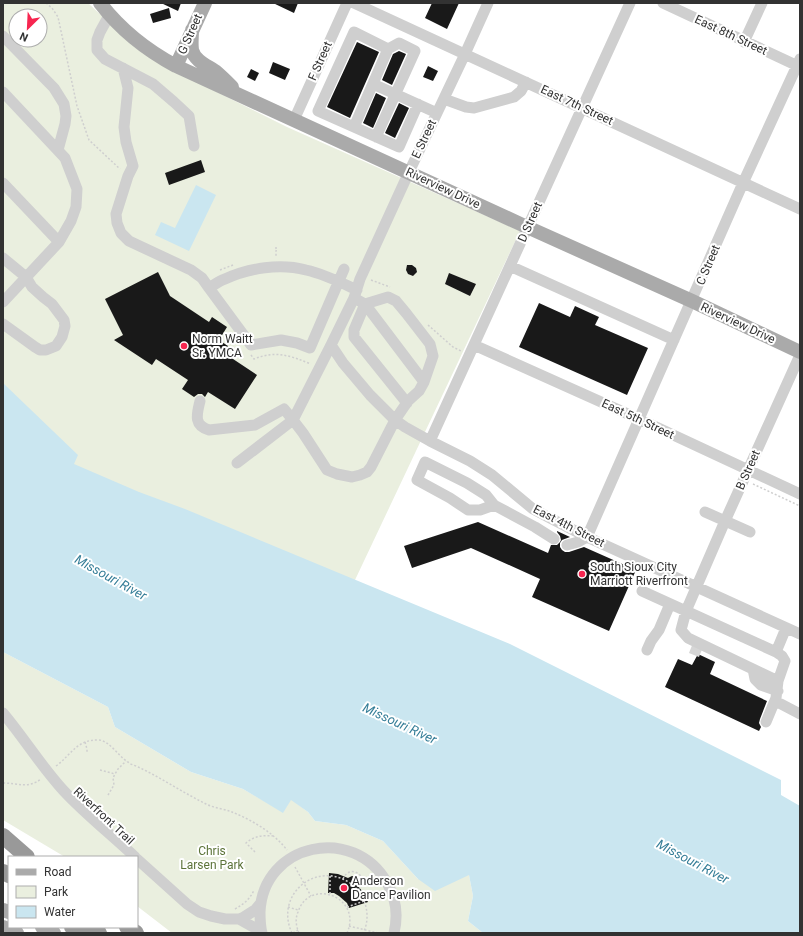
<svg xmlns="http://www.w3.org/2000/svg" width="803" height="936" font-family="Roboto,sans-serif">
<rect width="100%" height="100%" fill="#fff"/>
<path fill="#eaefdf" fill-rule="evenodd" d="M3,3H88L117,30L179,73L287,127L520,231L355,580L100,519L3,438ZM16,16H40V40H16Z
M3,652L108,707L115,727L191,772L243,789L283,812L291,799L308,812L315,821L346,825L383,841L418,879L469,875L473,896L468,921L483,933H172L137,906V857H65L3,820Z"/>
<path fill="#cae6f0" d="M196,185L216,195L189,251L155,235L161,222L175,228Z
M3,383L78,455L74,464L139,492L185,509L510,644L781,780V795L800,806V933H483L468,921L473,896L469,875L435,891L418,879L383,841L346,825L315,821L308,812L291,800L283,813L243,789L191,772L115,727L108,707L3,652Z"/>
<path fill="#191919" d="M161,3H181L178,11Z
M273,3H298L294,13Z
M432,3H459L447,29L425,18Z
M169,8L171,18L153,23L150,14Z
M357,42L379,52L350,118L327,107Z
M399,51L406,54L392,85L382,80L393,54Z
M273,62L290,69L285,80L269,73Z
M428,66L438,71L433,81L423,77Z
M251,69L259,73L255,81L247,77Z
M376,93L386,98L373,128L363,123Z
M399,103L409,108L395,138L385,133Z
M201,160L205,172L169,185L165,173Z
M407,265H412L416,268L417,272L413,276L408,274L406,270Z
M158,272L170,296L209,322L212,317L227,327L219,340L228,346L224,353L257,375L235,409L208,392L205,397L202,394H198L194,397L182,389L188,380L156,359L152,365L114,340L123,335L105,299Z
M449,273L476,284L470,296L445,284Z
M539,303L570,317L575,306L599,317L595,325L648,348L627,395L519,347Z
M478,522L548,553L551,545H557L560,542L561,540L560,536L557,532V531L570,537L562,540L560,543V547L562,550L565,552H569L584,547L636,570L609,631L532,597L540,579L471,548L412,568L404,546Z
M698,654L715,662L710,674L767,701L760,719L759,723L761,727L759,731L665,687L678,659L692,665Z
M329,873L338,874L348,878L352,876L356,877L358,881L357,885L363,892L368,902L349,908L347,903L339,896L334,893H328Z"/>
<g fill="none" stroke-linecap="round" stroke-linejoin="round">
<path stroke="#d6d6d6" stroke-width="11" stroke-dasharray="11 5.5" stroke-linecap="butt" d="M691,648L701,652"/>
<path stroke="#cfcfcf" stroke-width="1.5" stroke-dasharray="2 2" stroke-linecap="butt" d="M46,3L52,8L58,17L77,106L89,140L120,169
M275,248H277L276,251V257
M220,270L233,265
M371,280L390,287
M428,325L453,347L461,351
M251,355L254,359C276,350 291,356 311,364
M753,484L800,506
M85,742L87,749V752
M56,766C71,755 77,739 99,740C110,741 119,757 128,762C130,764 133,765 136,766C160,777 182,792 206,804C214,808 224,809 232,812C252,820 274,833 287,850
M100,770L115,774
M3,783C18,783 28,789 41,779
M108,795L114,785L113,778L115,774L118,769L126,761
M255,852L246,843C254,836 263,835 273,836
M295,867L311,896
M343,879C350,862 372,878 358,890
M330,894V876
M288,907L298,910
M347,907L364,901
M235,909C244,904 250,899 254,890
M349,926L378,933
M292,933C274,895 316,860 350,883C357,888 362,895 365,903C368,913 368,924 363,933
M293,933L298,930
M299,933C296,926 295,919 298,912C309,877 363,897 347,933"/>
<path stroke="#cfcfcf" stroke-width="11" d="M354,3L800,209
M663,3L800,67
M110,17L106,21L100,32L97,40V50L105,59L153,84L174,102L189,116L194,146
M3,36L54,88L64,104L66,116L65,124L58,150
M744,42L762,3
M123,68L128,88L124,127L126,142L133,166L128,176L116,214L117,223L121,233L129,241L191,270L202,278L209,288C214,285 219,281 225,279C249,268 280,263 306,270C324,274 340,282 357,290
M373,84L437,113
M3,92L65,158L77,189L76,207L71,221L59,242L3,302
M444,99L466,107L474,108L514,97L521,91L526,82
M294,120L347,3
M354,127L388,49
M376,137L415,51L399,43L388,49L354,32L318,111L399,147L418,104
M3,183L59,242
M3,258L26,277L32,287L43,297L52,304L64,320L65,326L62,337L56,346L46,350H40L35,347L3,324
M510,266L674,340
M209,288L251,345L281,340L297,343L310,348L344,269
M354,298L365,304L388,297L396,301L406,313L430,344L433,356L424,382L419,391L408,401L395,420L371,467L367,472L360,475L352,477L337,474L327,470L303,433L293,420L331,345L354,298L360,279L409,172L465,54L488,3
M365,304L354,330V337L407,403
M365,304L424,382
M331,345L343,363L370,395L395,420L405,427L430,441L470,461L492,475L533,509L548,517L587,537L800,634
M474,345L639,419L800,494
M200,401C197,414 193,425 209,430L255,425L284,409L293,420L237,463
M430,441L630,3
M494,505L480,510H468L450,498L417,480L425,462L467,483L486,495L494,505L535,527L554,539
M705,512L750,532
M567,545L578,542L587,537L743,183L800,59
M642,591L686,611L725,521L800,355
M647,650L651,641L659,630L670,604
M776,652L686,611L681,630L688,638L778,681
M753,669L755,679L761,685L778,691
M781,704L800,714
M3,713C24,738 41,766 63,790C85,814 112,835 135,857
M766,722L776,698L778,681L785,661L782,656L776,652L786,628
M137,859L187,904L199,912L211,916L225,919H239L244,917L255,910L260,904
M239,919L255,928L260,933
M262,933C260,926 260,919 260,912C263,843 354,824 387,883C396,898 398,916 394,933"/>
<path stroke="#aaa" stroke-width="14" d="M100,3C120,29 146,50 176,66L527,227L692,301L800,352
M192,30C192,36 191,44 192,50C195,61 206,65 215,71C221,76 226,81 232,87
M176,66L205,3
M3,910L9,912
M3,927L17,933
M42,927L54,933"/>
<path stroke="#999" stroke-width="16" d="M3,836L27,857
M3,872L9,875
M72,927L78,933
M90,927L99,933
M127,927L136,933"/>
</g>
<g fill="#f72650" stroke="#fff" stroke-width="1.5">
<circle cx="184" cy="346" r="4"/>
<circle cx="582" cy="574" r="4"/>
<circle cx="344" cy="888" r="4"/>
</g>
<g text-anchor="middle" stroke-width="4" stroke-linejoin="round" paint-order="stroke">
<g font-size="12" fill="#323232" stroke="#fff">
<text transform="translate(190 34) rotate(-66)" y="4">G Street</text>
<text transform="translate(731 35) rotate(25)" y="4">East 8th Street</text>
<text transform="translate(320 61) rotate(-66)" y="4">F Street</text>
<text transform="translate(577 105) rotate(25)" y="4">East 7th Street</text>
<text transform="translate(424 139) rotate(-65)" y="4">E Street</text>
<text transform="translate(443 188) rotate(25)" y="4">Riverview Drive</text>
<text transform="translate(530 222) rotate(-66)" y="4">D Street</text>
<text transform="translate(708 265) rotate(-67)" y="4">C Street</text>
<text transform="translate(738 323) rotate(25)" y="4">Riverview Drive</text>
<text transform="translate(638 419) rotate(25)" y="4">East 5th Street</text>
<text transform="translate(748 470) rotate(-66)" y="4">B Street</text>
<text transform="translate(569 526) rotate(27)" y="4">East 4th Street</text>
<text transform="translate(104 816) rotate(43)" y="4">Riverfront Trail</text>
</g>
<g font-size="12" fill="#323232" stroke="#fff" text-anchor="start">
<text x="192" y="343">Norm Waitt<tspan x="192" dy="14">Sr. YMCA</tspan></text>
<text x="590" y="571">South Sioux City<tspan x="590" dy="14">Marriott Riverfront</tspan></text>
<text x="352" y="885">Anderson<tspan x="352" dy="14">Dance Pavilion</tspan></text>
</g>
<g font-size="12" fill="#5c7339" stroke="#fff">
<text x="212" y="855">Chris<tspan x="212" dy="14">Larsen Park</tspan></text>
</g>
<g font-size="13" font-style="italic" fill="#347d97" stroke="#fff">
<text transform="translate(111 577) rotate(29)" y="5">Missouri River</text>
<text transform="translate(400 723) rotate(25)" y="5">Missouri River</text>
<text transform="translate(693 861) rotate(28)" y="5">Missouri River</text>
</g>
</g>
<rect width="803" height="936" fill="none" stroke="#323232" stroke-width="8"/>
<rect x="8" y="856" width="130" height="72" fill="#ffffff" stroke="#adadad"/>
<rect x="16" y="869" width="20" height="6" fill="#aaaaaa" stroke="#adadad"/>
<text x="44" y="876" font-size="12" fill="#323232">Road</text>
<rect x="16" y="886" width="20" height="12" fill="#eaefdf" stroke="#adadad"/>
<text x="44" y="896" font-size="12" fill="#323232">Park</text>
<rect x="16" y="906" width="20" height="12" fill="#cae6f0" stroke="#adadad"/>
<text x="44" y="916" font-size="12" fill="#323232">Water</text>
<g transform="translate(28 28) rotate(204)"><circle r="19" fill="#ffffff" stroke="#adadad"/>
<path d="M0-3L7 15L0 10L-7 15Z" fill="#f72650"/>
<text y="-6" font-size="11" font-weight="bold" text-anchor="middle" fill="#323232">N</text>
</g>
</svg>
